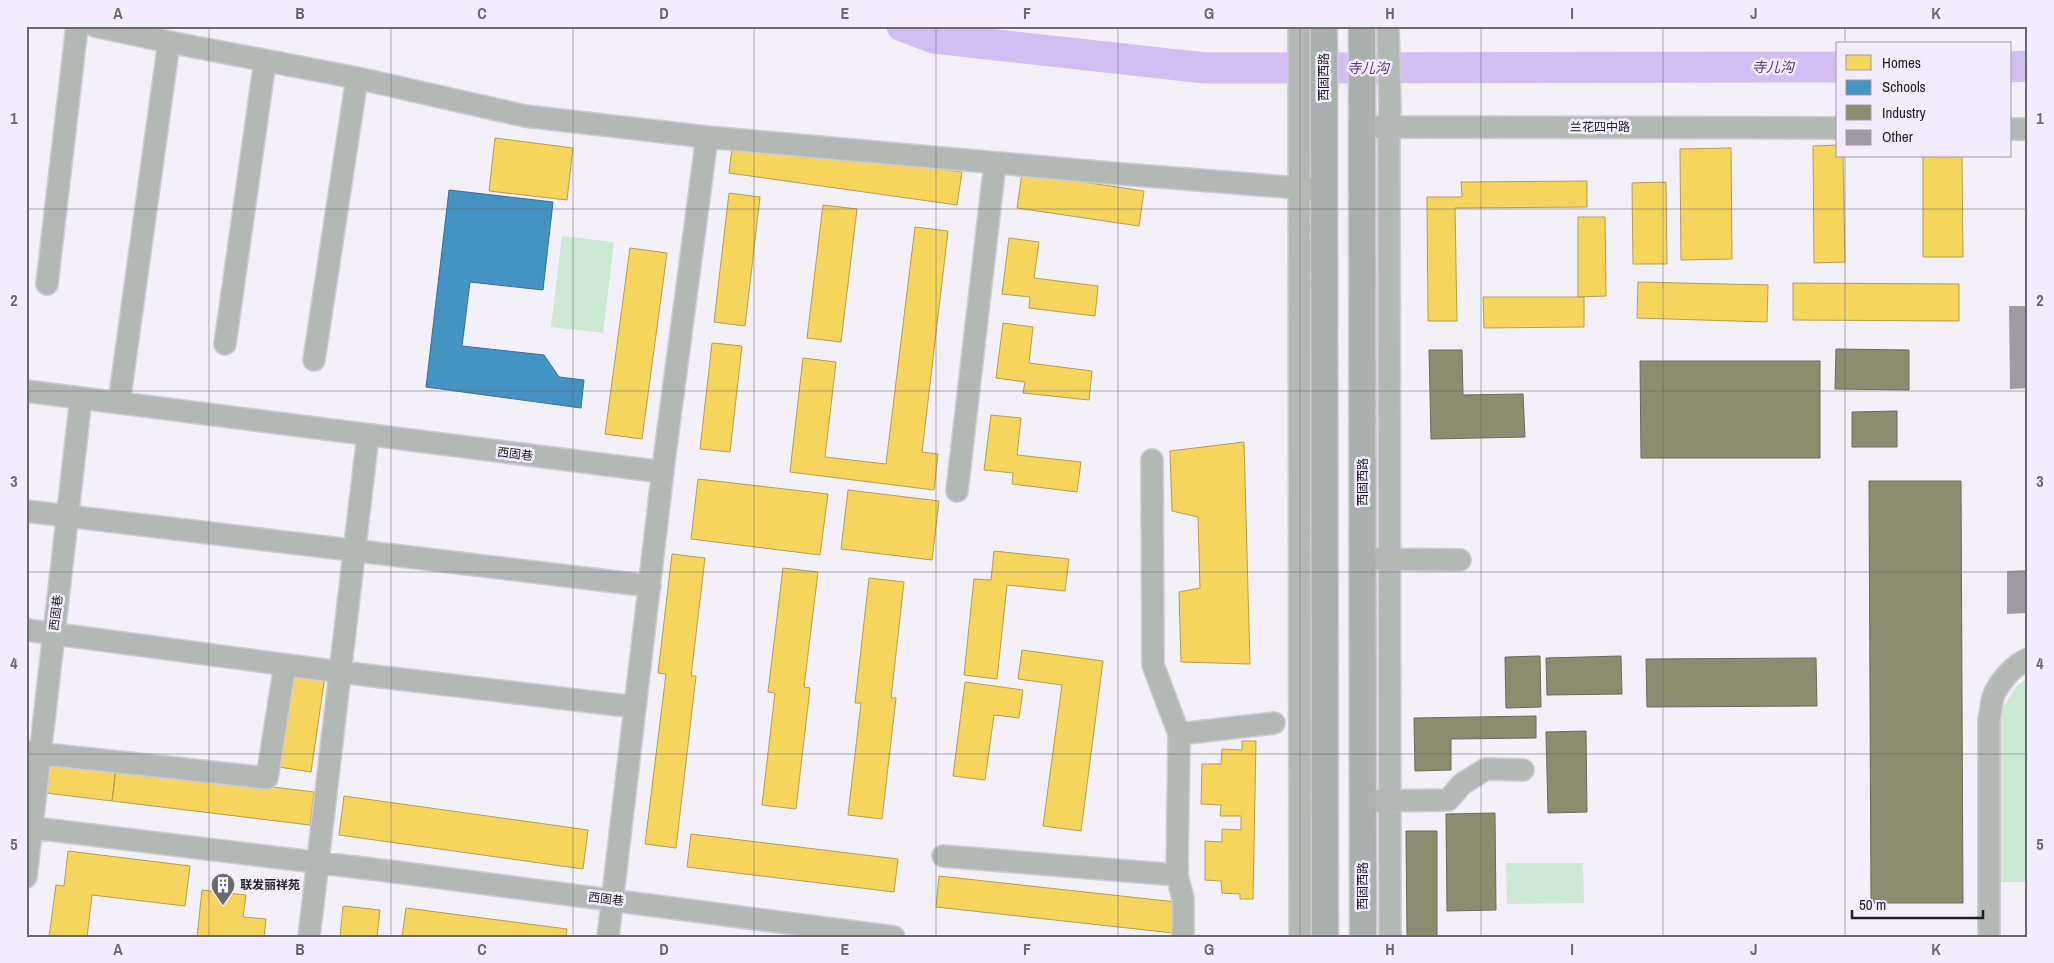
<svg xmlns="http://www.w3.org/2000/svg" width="2054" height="963" font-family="'Archivo Narrow','Noto Sans SC',sans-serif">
<rect width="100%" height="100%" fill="#f3f0fa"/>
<path fill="#cce9d4" d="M562,236L614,242L603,333L551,327Z
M2028,677V882H1999L2001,710L2016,687Z
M1506,863H1583L1584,903L1507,904Z"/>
<path fill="#f6d55c" stroke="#b69e4c" d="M495,138L573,148L567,200L489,191Z
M733,140L962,172L957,205L729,173Z
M1838,145V156H1843L1845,262L1814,263L1813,146Z
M1731,148L1732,259L1681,260L1680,149Z
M1923,156H1962L1963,257H1923Z
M1022,173L1144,191L1139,226L1017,208Z
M1587,181V207L1455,208L1457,321H1428L1427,197H1462L1461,182Z
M1666,182L1667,264H1633L1632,183Z
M729,193L760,197L745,326L714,322Z
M823,205L857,209L841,342L807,338Z
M1578,217H1605L1606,296L1578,297Z
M915,227L948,231L922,452L938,454L934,490L790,472L803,358L836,362L825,457L886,464Z
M1009,238L1039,242L1034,278L1098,286L1095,316L1029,308L1030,297L1002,294Z
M630,248L667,253L642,439L605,434Z
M1638,282L1768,285L1767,322L1637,318Z
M1793,283L1959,284V321L1793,320Z
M1483,297H1584V327L1484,328Z
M1003,323L1033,327L1029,363L1092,371L1089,400L1023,393L1025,382L996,378Z
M712,343L742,346L730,452L700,449Z
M991,415L1021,418L1017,455L1081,462L1077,492L1012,484L1013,473L984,470Z
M1244,442L1250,664L1181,662L1179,592L1200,588L1198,517L1172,511L1170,451Z
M698,479L828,494L820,555L691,539Z
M848,490L939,501L932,560L841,549Z
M994,551L1069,559L1065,591L1007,585L997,679L964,675L974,579L991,580Z
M672,554L705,558L691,676H696L676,848L645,844L666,674L658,673Z
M783,568L818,572L804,687L810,688L796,809L762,805L775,693L768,692Z
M869,578L904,582L891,698H896L882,819L848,815L861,703H855Z
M1022,650L1103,661L1081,831L1043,826L1062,685L1018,679Z
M293,671L325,676L311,772L279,767Z
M965,682L1023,690L1019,718L994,715L985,780L953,776Z
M1242,741H1256L1253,899H1240V894L1222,893L1221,881L1205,880V841L1222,842V829L1241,830V816H1220L1221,805L1201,804L1202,764H1221L1222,749L1242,750Z
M50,761L116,768L112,801L46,793Z
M116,768L314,792L310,825L112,801Z
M344,796L588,830L583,869L339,835Z
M691,834L898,859L894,892L687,867Z
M68,851L190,866L185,906L92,895L87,937H49L56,885L64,886Z
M939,876L1176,902L1173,933L936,907Z
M202,890L246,895L243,917L266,919L264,937H197Z
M343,906L380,910L377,937H340Z
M406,908L567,929L566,937H402Z"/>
<path fill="#4393c3" stroke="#397094" d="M449,190L553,202L543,290L470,282L462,346L544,355L559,377L584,380L581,408L426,387Z"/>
<path fill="#8c8c6e" stroke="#6c6b59" d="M1836,349L1909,350V390L1835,389Z
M1429,350H1462L1463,395L1523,394L1525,437L1431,439Z
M1640,361H1820V458H1641Z
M1897,411V447H1852V412Z
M1869,481H1961L1963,903H1871Z
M1540,656L1541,707L1506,708L1505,657Z
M1621,656L1622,694L1547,695L1546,658Z
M1816,658L1817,706L1647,707L1646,659Z
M1536,716V738L1451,739V770L1415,771L1414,718Z
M1586,731L1587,812L1548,813L1546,732Z
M1495,813L1496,910L1447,911L1446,814Z
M1406,831H1437V937H1407Z"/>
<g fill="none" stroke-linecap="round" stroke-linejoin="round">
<path stroke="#d2bef3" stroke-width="31" d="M902,26L934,38L1205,68L1838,67
M2010,67L2028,66"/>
</g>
<path fill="#9e9ba3" d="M2009,306H2028V388L2010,389Z
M2028,570V613L2007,614V571Z"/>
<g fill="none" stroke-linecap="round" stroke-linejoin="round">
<defs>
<path id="minor" d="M95,26L169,42L357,78L525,116L707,137L1110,173L1324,190
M1299,26L1300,937
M1388,26L1390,107L1389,127L1390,937
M1376,127L1838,128
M2010,129H2028
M47,284L77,26
M225,344L265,61
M314,360L357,78
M26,391L663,472
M119,403L169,42
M1152,460L1153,665L1179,734L1274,723
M957,491L995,163
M26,511L650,586
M1375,559L1460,560
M26,630L340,672L635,707
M26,752L267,778L285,665
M1376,801L1448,800L1462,784L1486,769L1523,770
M26,827L396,872L894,937
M943,856L1177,875L1179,734
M1177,875L1183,899V937
M26,877L81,398
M309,937L368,435
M608,937L664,461L707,137
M1989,937V719C1991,711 1991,700 1995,692C2002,679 2014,665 2028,659"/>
<path id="major" d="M1324,26L1325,937
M1362,26L1363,937"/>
</defs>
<use href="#minor" stroke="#cecbd3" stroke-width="24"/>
<use href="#major" stroke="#cecbd3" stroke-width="29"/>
<use href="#minor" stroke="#b2b9b5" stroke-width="21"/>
<use href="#major" stroke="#a8b1ae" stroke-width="26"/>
</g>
<path fill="none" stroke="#6b6871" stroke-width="1" stroke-opacity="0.55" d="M209,26V937M391,26V937M573,26V937M754,26V937M936,26V937M1118,26V937M1300,26V937M1481,26V937M1663,26V937M1845,26V44M1845,156V937M26,209H2028M26,391H2028M26,572H2028M26,754H2028"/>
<defs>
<symbol id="building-pin" viewBox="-11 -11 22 30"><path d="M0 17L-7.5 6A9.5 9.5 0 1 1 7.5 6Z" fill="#6b6871" stroke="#f2ecfe"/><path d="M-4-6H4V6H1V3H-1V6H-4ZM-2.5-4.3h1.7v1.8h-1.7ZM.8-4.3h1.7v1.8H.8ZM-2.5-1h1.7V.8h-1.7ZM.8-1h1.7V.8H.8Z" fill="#fff"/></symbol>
</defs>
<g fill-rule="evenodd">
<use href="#building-pin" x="209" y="871" width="28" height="38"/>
</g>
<g text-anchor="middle" stroke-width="5" stroke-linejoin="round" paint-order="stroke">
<g font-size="12" fill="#221f27" stroke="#f2ecfe">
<text transform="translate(1324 77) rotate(-90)" y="4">西固西路</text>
<text x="1600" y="131">兰花四中路</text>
<text transform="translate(515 454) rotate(7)" y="4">西固巷</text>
<text transform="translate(1363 482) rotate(-90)" y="4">西固西路</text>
<text transform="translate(56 613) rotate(-83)" y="4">西固巷</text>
<text transform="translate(1363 886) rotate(-90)" y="4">西固西路</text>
<text transform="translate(606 899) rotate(7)" y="4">西固巷</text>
</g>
<g font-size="12" font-weight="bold" fill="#221f27" stroke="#f2ecfe" text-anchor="start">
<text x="240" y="889">联发丽祥苑</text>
</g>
<g font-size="14" font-style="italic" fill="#583285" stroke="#f2ecfe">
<text x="1773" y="72">寺儿沟</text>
<text x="1368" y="73">寺儿沟</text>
</g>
</g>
<rect width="2054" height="963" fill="none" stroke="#f2ecfe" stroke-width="55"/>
<rect x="1836" y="42" width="175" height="115" fill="#f2ecfe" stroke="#9f9aa8"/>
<rect x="1846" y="55" width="25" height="15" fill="#f6d55c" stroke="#9f9aa8"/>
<text x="1882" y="68" font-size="15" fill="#221f27">Homes</text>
<rect x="1846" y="80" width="25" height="15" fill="#4393c3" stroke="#9f9aa8"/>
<text x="1882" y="92" font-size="15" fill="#221f27">Schools</text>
<rect x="1846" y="105" width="25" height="15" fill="#8c8c6e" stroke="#9f9aa8"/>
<text x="1882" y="118" font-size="15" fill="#221f27">Industry</text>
<rect x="1846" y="130" width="25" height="15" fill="#9e9ba3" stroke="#9f9aa8"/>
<text x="1882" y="142" font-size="15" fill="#221f27">Other</text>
<path d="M1852 910v8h131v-8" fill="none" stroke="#221f27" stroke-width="2.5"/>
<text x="1859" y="910" font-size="15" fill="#221f27" stroke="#f2ecfe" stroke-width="4" paint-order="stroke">50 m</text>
<rect x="28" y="28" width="1998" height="908" fill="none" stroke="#6b6871" stroke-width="2"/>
<g font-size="16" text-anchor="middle" font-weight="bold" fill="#6b6871">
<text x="118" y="19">A</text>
<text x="300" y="19">B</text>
<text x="482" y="19">C</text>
<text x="664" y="19">D</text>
<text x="845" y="19">E</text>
<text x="1027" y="19">F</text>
<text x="1209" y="19">G</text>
<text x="1390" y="19">H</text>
<text x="1572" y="19">I</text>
<text x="1754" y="19">J</text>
<text x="1936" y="19">K</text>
<text x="14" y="124">1</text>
<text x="2040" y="124">1</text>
<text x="14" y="306">2</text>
<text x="2040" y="306">2</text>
<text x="14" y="487">3</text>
<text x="2040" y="487">3</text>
<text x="14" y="669">4</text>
<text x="2040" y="669">4</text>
<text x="14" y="850">5</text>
<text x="2040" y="850">5</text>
<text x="118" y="955">A</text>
<text x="300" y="955">B</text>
<text x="482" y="955">C</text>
<text x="664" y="955">D</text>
<text x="845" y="955">E</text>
<text x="1027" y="955">F</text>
<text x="1209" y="955">G</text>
<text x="1390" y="955">H</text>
<text x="1572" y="955">I</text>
<text x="1754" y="955">J</text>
<text x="1936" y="955">K</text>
</g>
</svg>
